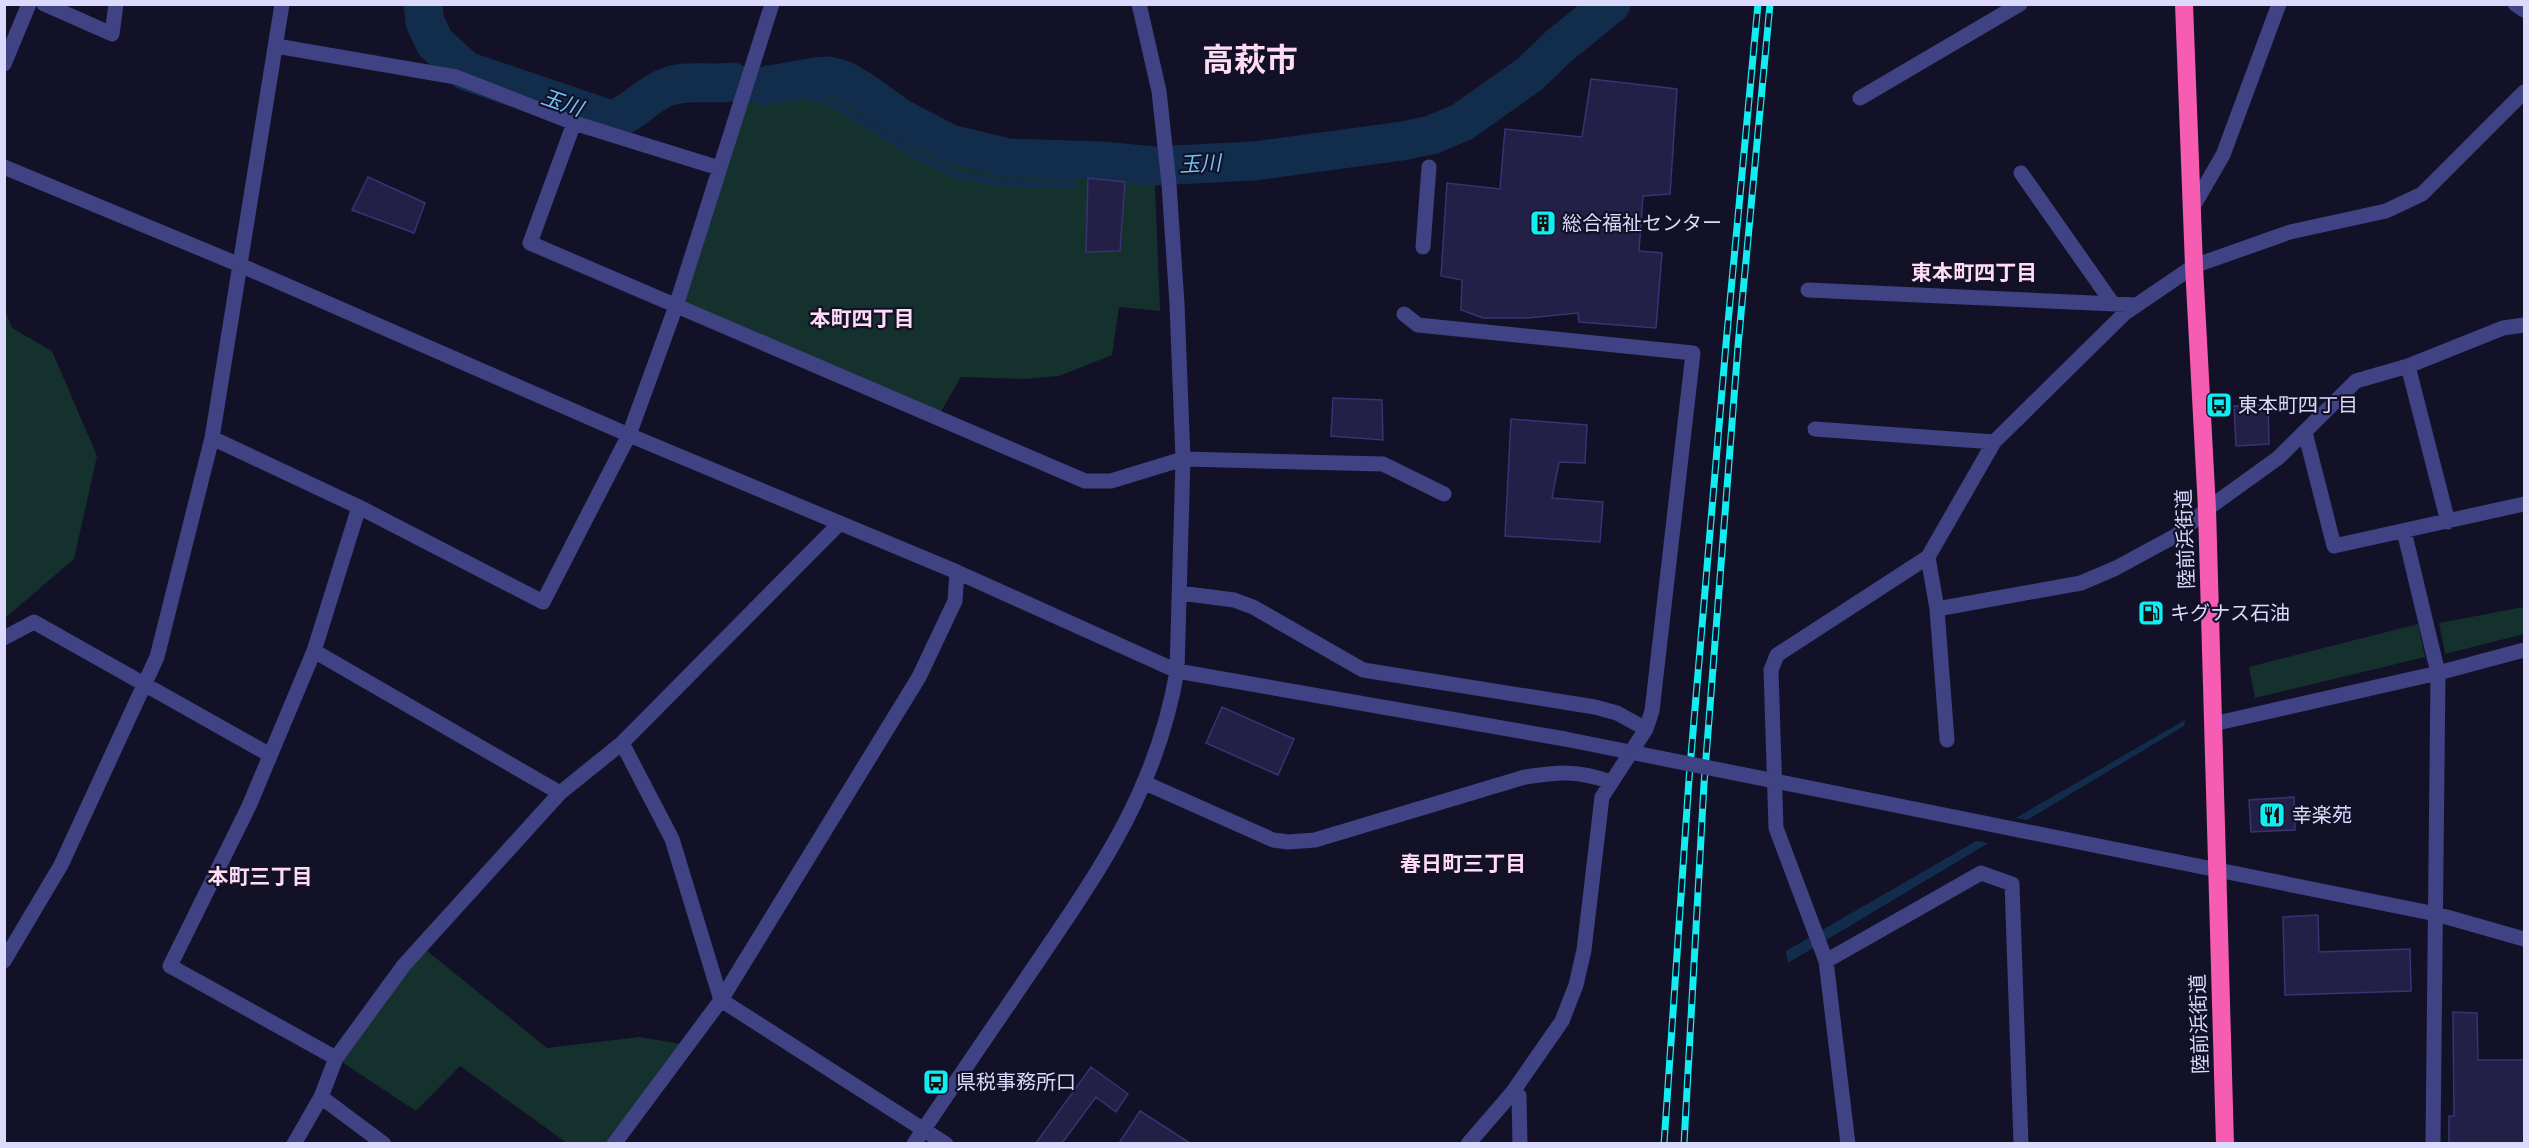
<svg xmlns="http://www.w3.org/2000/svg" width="2529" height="1148" font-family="Raleway,'Noto Sans JP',sans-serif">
<rect width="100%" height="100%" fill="#131127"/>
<path fill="#15312e" d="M829,76L926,132L969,149L1093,163L1154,166L1160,311L1119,307L1112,355L1059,376L1024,379L961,377L940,413L679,301L742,102L783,82Z
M5,310L12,328L52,351L97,456L74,559L5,618Z
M2524,607V634L2445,654L2439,623Z
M2418,624L2425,657L2255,698L2249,667Z
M421,946L547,1048L640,1037L687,1045L614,1144L567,1143L460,1066L416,1111L336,1058Z"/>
<path fill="#122c4b" d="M1601,5H1620L1562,51L1555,41Z
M2185,720L2184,726L1788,963L1786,951Z"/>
<path fill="#131127" d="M2011,817L2031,821L1993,844L1972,840Z"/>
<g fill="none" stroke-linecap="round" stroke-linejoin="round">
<path stroke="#122c4b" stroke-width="7" d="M812,99H823L836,105L914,154L954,174L1002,183L1074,185"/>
<path stroke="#122c4b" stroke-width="39" d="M423,4L425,22L435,43L466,71L611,120C634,114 645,95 667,87C687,79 712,85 732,82
M764,86L816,77L829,76L843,80L862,91L900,118L950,144L1008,158L1101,161L1154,166L1254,161L1402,141L1431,135L1462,122L1530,74L1559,46L1611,4"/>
</g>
<path fill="#241f47" stroke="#3a3272" stroke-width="1.5" d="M1591,79L1677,89L1670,194L1643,196L1639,251L1662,253L1656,328L1579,322L1578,313L1527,318H1483L1461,310L1462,280L1441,276L1447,183L1500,189L1505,129L1582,137Z
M368,177L425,203L414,233L352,210Z
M1088,178L1125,182L1120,251L1086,252Z
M1333,398L1382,400L1383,440L1331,436Z
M2268,405L2269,444L2236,446L2234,406Z
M1511,419L1587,425L1585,463L1559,462L1552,498L1603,502L1600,542L1505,536Z
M1222,707L1294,739L1278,775L1206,743Z
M2294,797L2295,830L2251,832L2249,800Z
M2318,915L2319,952L2410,949L2411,991L2285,995L2283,917Z
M2453,1012L2477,1013L2478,1060H2524V1143H2449V1116H2454Z
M1091,1067L1128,1094L1116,1112L1096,1097L1062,1143H1036Z
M1140,1111L1190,1143H1119Z"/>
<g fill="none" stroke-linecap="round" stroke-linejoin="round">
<path stroke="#3f4283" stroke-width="15" d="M44,4L112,34L116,4
M2515,4L2524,10
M276,46L456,77L574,123L719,168
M4,64L29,4
M1860,98L2020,4
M574,123L530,243L1085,481H1111L1183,459L1383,464L1444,494
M4,167L240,265L629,435L957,572L1177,671L1565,739
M2021,173L2113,304
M2191,210L2223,155L2279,4
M1423,247L1429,167
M1808,290L2137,305
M1404,314L1418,325L1693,353L1652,711L1646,729L1602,797L1584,950L1576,985L1562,1021L1512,1093L1468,1144
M2408,366L2448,522
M1815,429L1994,442
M2305,432L2334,546L2524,504
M212,438L359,507L543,602L629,435L676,306L772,4
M2404,531L2438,673L2433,1144
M1928,557L1937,609L1947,740
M1180,593L1234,600L1253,607L1363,670L1595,707L1617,713L1646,729
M1937,609L2081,583L2116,568L2177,535L2207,509L2278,458L2356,381L2408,366L2503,328L2524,325
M4,638L34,622L270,755
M314,651L560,793
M2213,724L2438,673L2524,650
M1145,783L1273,840L1288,842L1315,840L1525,777C1559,772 1577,770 1611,782
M1840,794L2436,914L2524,939
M4,961L61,865L157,657L212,438L282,4
M1826,961L1981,873L2012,884L2021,1144
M336,1058L170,966L249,806L314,651L359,507
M1512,1093L1519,1096L1520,1144
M321,1097L384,1144
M294,1144L321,1097L336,1058L404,965L560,793L622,743L839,524
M614,1144L721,1000L672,839L622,743
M914,1144C954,1084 994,1026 1034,967C1100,870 1157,789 1177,671L1183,459L1177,304L1169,184L1159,91L1139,4
M946,1144L721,1000L919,677L955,601L957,572
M1848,1144L1826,961L1776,828L1771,670L1777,655L1928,557L1994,442L2125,313L2194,266L2290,232L2386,211L2422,194L2524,92"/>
<path stroke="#f55cb2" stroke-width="18" d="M2184,4L2194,266L2207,509L2225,1144"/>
<defs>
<path id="rail" d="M1664,1144L1689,779L1726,344L1758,4
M1684,1144L1704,784L1738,346L1770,4"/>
</defs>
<use href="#rail" stroke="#12edf1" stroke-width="7"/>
<use href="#rail" stroke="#131127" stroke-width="4.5" stroke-dasharray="14" stroke-linecap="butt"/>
<path stroke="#3f4283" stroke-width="15" d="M1565,739L1840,794"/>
</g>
<defs>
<symbol id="building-square" viewBox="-11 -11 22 22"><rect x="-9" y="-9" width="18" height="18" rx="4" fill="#12edf1" stroke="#131127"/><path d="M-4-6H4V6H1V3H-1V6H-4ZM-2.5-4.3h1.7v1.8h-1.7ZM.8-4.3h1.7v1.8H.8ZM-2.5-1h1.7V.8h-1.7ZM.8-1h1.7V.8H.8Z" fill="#111"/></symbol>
<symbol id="bus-square" viewBox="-11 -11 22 22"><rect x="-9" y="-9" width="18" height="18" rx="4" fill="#12edf1" stroke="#131127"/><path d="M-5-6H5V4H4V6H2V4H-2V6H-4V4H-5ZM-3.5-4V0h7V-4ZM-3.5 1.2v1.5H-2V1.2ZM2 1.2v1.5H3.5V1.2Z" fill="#111"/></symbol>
<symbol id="fuel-square" viewBox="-11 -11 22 22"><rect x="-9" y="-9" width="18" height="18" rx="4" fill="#12edf1" stroke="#131127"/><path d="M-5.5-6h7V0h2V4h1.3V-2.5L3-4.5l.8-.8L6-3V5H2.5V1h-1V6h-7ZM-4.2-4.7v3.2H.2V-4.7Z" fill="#111"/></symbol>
<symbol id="restaurant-square" viewBox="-11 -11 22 22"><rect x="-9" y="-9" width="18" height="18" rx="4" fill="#12edf1" stroke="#131127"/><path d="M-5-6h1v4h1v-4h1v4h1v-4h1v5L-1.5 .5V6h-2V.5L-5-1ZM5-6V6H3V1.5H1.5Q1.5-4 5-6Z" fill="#111"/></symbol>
</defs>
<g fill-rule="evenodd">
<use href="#building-square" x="1528" y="208" width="30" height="30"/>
<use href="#bus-square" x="2204" y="390" width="30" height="30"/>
<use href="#fuel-square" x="2136" y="598" width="30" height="30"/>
<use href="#restaurant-square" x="2257" y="800" width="30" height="30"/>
<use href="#bus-square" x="921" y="1067" width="30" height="30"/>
</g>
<g text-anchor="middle" stroke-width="4.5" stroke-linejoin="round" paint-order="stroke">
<g font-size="20" fill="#dbdafd" stroke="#131127" text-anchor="start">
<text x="1562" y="230">総合福祉センター</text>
<text x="2238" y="412">東本町四丁目</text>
<text x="2170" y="620">キグナス石油</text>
<text x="2292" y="822">幸楽苑</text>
<text x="956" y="1089">県税事務所口</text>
</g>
<g font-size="20" fill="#dbdafd" stroke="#131127">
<text transform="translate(2185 539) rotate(-92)" y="7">陸前浜街道</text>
<text transform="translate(2199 1024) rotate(-92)" y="7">陸前浜街道</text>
</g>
<g font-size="21" font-style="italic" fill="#6ec3f6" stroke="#131127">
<text transform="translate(562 103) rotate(19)" y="7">玉川</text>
<text transform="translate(1200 164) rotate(-3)" y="7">玉川</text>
</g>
<g font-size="21" font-weight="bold" fill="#fddcf4" stroke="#131127">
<text x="1974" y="280">東本町四丁目</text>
<text x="862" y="326">本町四丁目</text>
<text x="1463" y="871">春日町三丁目</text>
<text x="260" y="884">本町三丁目</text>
</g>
<g font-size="32" font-weight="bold" fill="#fddcf4" stroke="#131127">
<text x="1250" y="71">高萩市</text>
</g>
</g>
<rect width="2529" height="1148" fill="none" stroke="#dbdafd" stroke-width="12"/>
</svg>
